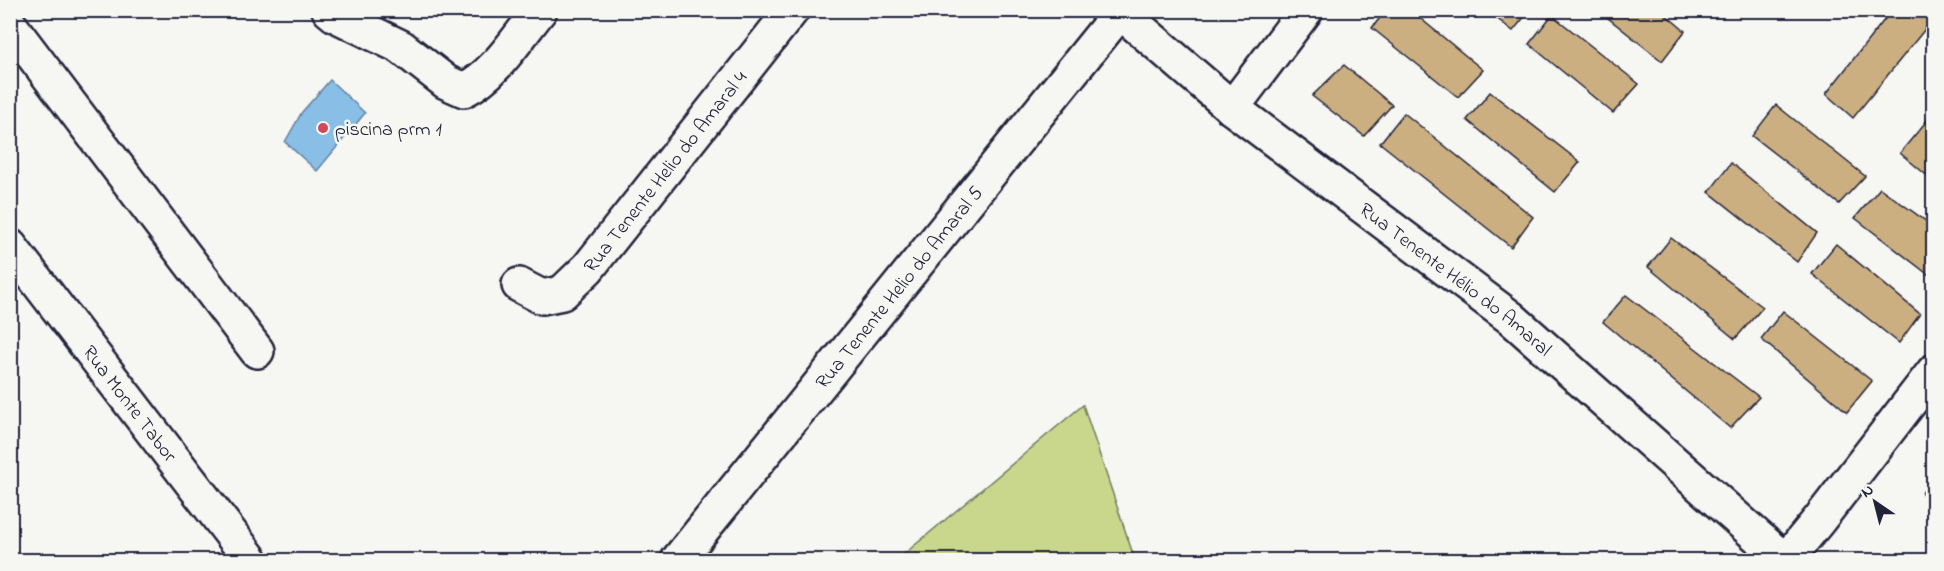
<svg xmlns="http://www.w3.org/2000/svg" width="1944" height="571" font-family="'Indie Flower',sans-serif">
<rect width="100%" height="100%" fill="#f6f6f2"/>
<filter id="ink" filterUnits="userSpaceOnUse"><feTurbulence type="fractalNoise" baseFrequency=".0167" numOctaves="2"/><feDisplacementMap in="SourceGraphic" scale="12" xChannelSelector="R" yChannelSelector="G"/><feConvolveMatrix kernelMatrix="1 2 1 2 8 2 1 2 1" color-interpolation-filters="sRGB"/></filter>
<g filter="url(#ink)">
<path fill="#c8d78b" stroke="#757c63" stroke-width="1.5" d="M1083,405L1135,560H897Z"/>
<path fill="#89bfe6" stroke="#6080a2" stroke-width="1.5" d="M330,80L365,113L317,171L285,142L302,112Z"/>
<path fill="#ccaf81" stroke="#22223b" stroke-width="1.5" d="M1386,10H1410L1483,70L1458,97L1372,28Z
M1486,10H1530L1513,31Z
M1598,10H1660L1685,31L1662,61Z
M1892,10H1934V18L1853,118L1826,94Z
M1552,15L1639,84L1613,113L1529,44Z
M1344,65L1392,105L1364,136L1312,96Z
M1490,92L1580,162L1555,192L1467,120Z
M1776,105L1865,176L1839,204L1752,136Z
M1934,112V174L1930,178L1900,153Z
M1404,113L1533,217L1511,247L1380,143Z
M1731,163L1817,233L1797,262L1709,192Z
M1880,188L1934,227V279L1855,218Z
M1671,238L1763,307L1735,339L1648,267Z
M1836,244L1920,314L1899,343L1812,274Z
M1626,295L1759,397L1730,428L1603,322Z
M1783,311L1872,381L1847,412L1761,339Z
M1934,478V501L1922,493Z"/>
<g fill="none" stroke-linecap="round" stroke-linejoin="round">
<defs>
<g id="minor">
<path d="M329,10L335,15L401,47L446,82L464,90C495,75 518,37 540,10"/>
<path id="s1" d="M1118,10L1232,108L1511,318L1784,560"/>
<path d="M10,25L257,351"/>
<path d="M1232,108L1306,10"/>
<path id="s2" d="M10,246L251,560"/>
<path id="s3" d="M519,285L542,297L562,293L588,268L792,10"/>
<path id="s4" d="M678,560L1120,12"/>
<path d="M1786,560L1819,520L1934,371"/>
</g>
</defs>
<use href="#minor" stroke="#22223b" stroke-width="38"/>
<use href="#minor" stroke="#f6f6f2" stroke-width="33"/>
</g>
</g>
<circle fill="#d1495b" stroke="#f6f6f2" stroke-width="2" cx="323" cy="128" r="6"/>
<g text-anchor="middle" stroke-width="5" stroke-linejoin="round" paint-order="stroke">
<g font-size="20" fill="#22223b" stroke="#f6f6f2" text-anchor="start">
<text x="335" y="135">piscina prm 1</text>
</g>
<g font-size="20" fill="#22223b" stroke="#f6f6f2">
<text dy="7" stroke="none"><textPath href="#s3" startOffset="206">Rua Tenente Helio do Amaral 4</textPath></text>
<text dy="7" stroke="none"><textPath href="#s1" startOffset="432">Rua Tenente Hélio do Amaral</textPath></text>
<text dy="7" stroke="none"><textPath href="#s4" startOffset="351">Rua Tenente Helio do Amaral 5</textPath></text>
<text dy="7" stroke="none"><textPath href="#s2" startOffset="198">Rua Monte Tabor</textPath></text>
</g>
</g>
<rect width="1944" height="571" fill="none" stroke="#f6f6f2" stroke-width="36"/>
<rect x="18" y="18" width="1908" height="535" fill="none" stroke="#22223b" stroke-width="2" filter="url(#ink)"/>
<g transform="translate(1875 502) rotate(325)" stroke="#f6f6f2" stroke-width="4.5" paint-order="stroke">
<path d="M0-4.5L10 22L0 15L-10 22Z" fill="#22223b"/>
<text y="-9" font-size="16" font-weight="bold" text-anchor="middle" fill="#22223b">N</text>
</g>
</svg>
